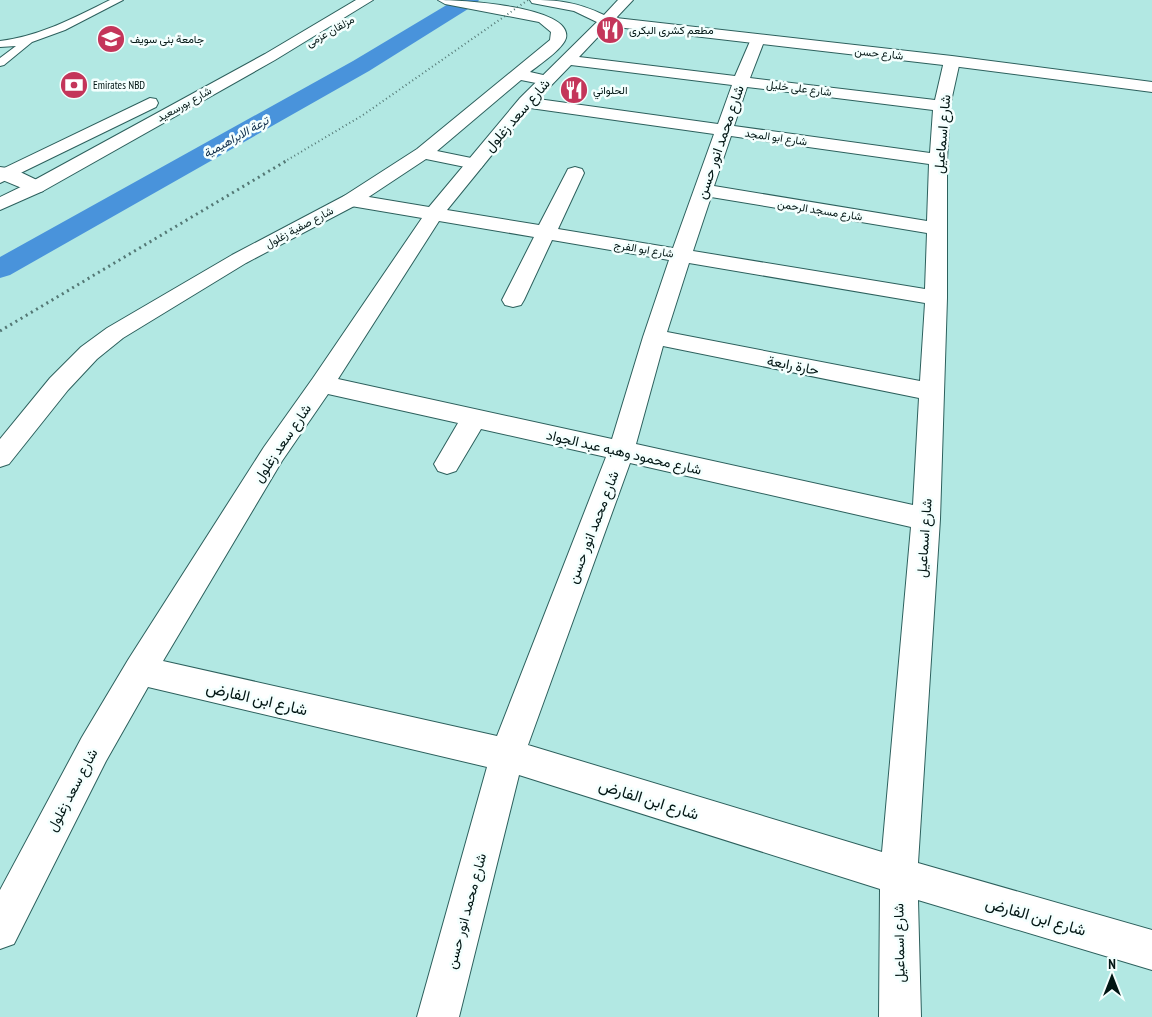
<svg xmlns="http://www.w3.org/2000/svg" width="1152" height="1017" font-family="'PT Sans Narrow',Vazirmatn,sans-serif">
<rect width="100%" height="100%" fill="#b2e8e3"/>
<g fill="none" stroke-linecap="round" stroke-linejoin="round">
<path fill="#4993db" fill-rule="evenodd" d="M455,0H479L476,4L369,71L10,275L0,278V257L353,61Z"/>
<defs>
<path id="lane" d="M110,0H123L65,30L32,42L4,65L0,66V58L16,46L0,47V41C40,36 74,18 110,0Z"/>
<path id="street" d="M606,17L611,18L613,21L579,57L735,76L751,39L753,36H763L765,39L750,78L935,100L944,61L947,58H957L960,61L950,106L947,160V298L940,519L918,863L1152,930V970L918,900L921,1017H879L880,889L519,775L459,1017H417L487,767L148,687L106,761L14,944L0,949V890L82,737L128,660L264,447L313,378L422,218L351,206L344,204L341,200L344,196L351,194L429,207L520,98L601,18ZM571,65L732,85L718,124L538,99ZM747,87L933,110L930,153L734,126ZM530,108L714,134L673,248L558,229L584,173L582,169L575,167L568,169L566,173L539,225L447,210ZM731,136L929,164L927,221L714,186ZM711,197L927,233L925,289L693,251ZM439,221L534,237L502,300L505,305L513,307L521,305L524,300L552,240L669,260L643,337L612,439L338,379ZM689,263L925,303L920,381L667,332ZM663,346L919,398L913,505L636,444ZM328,394L458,423L434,464L438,471L447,474L456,471L481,429L606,457L497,736L163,661L282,461ZM630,463L911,527L882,852L528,745Z
M0,167L14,169L43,183L45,187L43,191L36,193L29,191L0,179Z"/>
<path id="secondary" d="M356,0H373L275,60L43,191L0,210V197L29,183L265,54Z
M438,0C459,0 573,6 566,38C563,49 539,65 530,72L552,77L554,80L552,83L546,85L521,80L437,151L481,160L484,164L481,168L475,169L426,159L358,204L246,263L123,338L97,359L68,390L9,464L0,467V439L50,378L81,347L107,328L232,255L344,196L417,149L550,40L551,32L539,22L445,4Z
M530,0C559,0 577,2 604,15L618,0H633L616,18L952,56L1152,82V92L952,66L625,28L601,24L574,11L532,3Z
M150,98L156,99L158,103L156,107L0,183V170Z"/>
</defs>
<use href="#lane" stroke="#2d605d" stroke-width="2"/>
<use href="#street" stroke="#2d605d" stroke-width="2"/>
<use href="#secondary" stroke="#2d605d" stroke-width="2"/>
<use href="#lane" fill="#fff" fill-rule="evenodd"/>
<use href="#street" fill="#fff" fill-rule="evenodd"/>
<use href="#secondary" fill="#fff" fill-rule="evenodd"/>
<path stroke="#547875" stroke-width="2" stroke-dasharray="1 3" stroke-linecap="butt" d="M284,162L363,115L528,0"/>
<path stroke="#547875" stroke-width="3" stroke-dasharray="2 4" stroke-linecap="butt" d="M0,331L286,161"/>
</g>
<defs>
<symbol id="restaurant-disc" viewBox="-11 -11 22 22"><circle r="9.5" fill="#c4355a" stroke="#f4fffe"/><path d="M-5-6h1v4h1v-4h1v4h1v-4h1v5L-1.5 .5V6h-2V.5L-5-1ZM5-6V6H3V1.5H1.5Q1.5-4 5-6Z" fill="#fff"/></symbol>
<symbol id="university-disc" viewBox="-11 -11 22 22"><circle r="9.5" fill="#c4355a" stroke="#f4fffe"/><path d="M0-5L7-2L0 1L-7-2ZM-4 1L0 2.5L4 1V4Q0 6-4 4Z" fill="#fff"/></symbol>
<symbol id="bank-disc" viewBox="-11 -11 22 22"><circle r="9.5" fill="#c4355a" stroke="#f4fffe"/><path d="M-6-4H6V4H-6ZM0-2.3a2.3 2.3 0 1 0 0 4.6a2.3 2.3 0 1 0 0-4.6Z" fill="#fff"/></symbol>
</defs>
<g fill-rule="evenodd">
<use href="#restaurant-disc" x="594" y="14" width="32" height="32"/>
<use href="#university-disc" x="95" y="23" width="32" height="32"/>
<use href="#bank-disc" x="58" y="69" width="32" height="32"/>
<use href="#restaurant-disc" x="558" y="74" width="32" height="32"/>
</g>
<g text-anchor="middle" stroke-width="5" stroke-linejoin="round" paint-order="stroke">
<g font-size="11" fill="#021614" stroke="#f4fffe" text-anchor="start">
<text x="629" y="34">مطعم كشرى البكرى</text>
<text x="130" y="43">جامعة بنى سويف</text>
<text x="93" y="89">Emirates NBD</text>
<text x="593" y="94">الحلواني</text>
</g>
<g font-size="11" fill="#021614" stroke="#f4fffe">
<text transform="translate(330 31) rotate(-29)" y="4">مزلقان عزمى</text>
<text transform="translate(879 53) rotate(6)" y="4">شارع حسن</text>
<text transform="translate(799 88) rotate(7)" y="4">شارع على خليل</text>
<text transform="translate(184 104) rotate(-29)" y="4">شارع بورسعيد</text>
<text transform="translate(776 137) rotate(8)" y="4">شارع ابو المجد</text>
<text transform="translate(820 210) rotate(9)" y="4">شارع مسجد الرحمن</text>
<text transform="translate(299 227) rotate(-28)" y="4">شارع صفية زغلول</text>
<text transform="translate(644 249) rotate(9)" y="4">شارع ابو الفرج</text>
</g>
<g font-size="12" font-style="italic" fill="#0d2c49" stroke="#f4fffe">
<text transform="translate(236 137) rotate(-29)" y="4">ترعة الابراهيمية</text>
</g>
<g font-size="14" fill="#021614" stroke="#f4fffe">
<text transform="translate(517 115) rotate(-49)" y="5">شارع سعد زغلول</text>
<text transform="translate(942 134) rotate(-85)" y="5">شارع اسماعيل</text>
<text transform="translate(720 142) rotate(-71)" y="5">شارع محمد انور حسن</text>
<text transform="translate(793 365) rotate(11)" y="5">حارة رابعة</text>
<text transform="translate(282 443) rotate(-56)" y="5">شارع سعد زغلول</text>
<text transform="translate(624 452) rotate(13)" y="5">شارع محمود وهبه عبد الجواد</text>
<text transform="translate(593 527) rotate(-69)" y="5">شارع محمد انور حسن</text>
<text transform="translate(924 538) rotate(-86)" y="5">شارع اسماعيل</text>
<text transform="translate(72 790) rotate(-62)" y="5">شارع سعد زغلول</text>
<text transform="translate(466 911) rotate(-75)" y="5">شارع محمد انور حسن</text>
<text transform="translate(899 943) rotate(-91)" y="5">شارع اسماعيل</text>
</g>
<g font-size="16" fill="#021614" stroke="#f4fffe">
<text transform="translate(257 698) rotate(13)" y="6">شارع ابن الفارض</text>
<text transform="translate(649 799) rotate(17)" y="6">شارع ابن الفارض</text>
<text transform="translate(1036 916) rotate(16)" y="6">شارع ابن الفارض</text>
</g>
</g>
<g transform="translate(1112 977)" stroke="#f4fffe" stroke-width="4" paint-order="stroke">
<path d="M0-4L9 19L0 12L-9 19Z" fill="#021614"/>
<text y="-8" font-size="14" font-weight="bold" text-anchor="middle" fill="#021614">N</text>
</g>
</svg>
